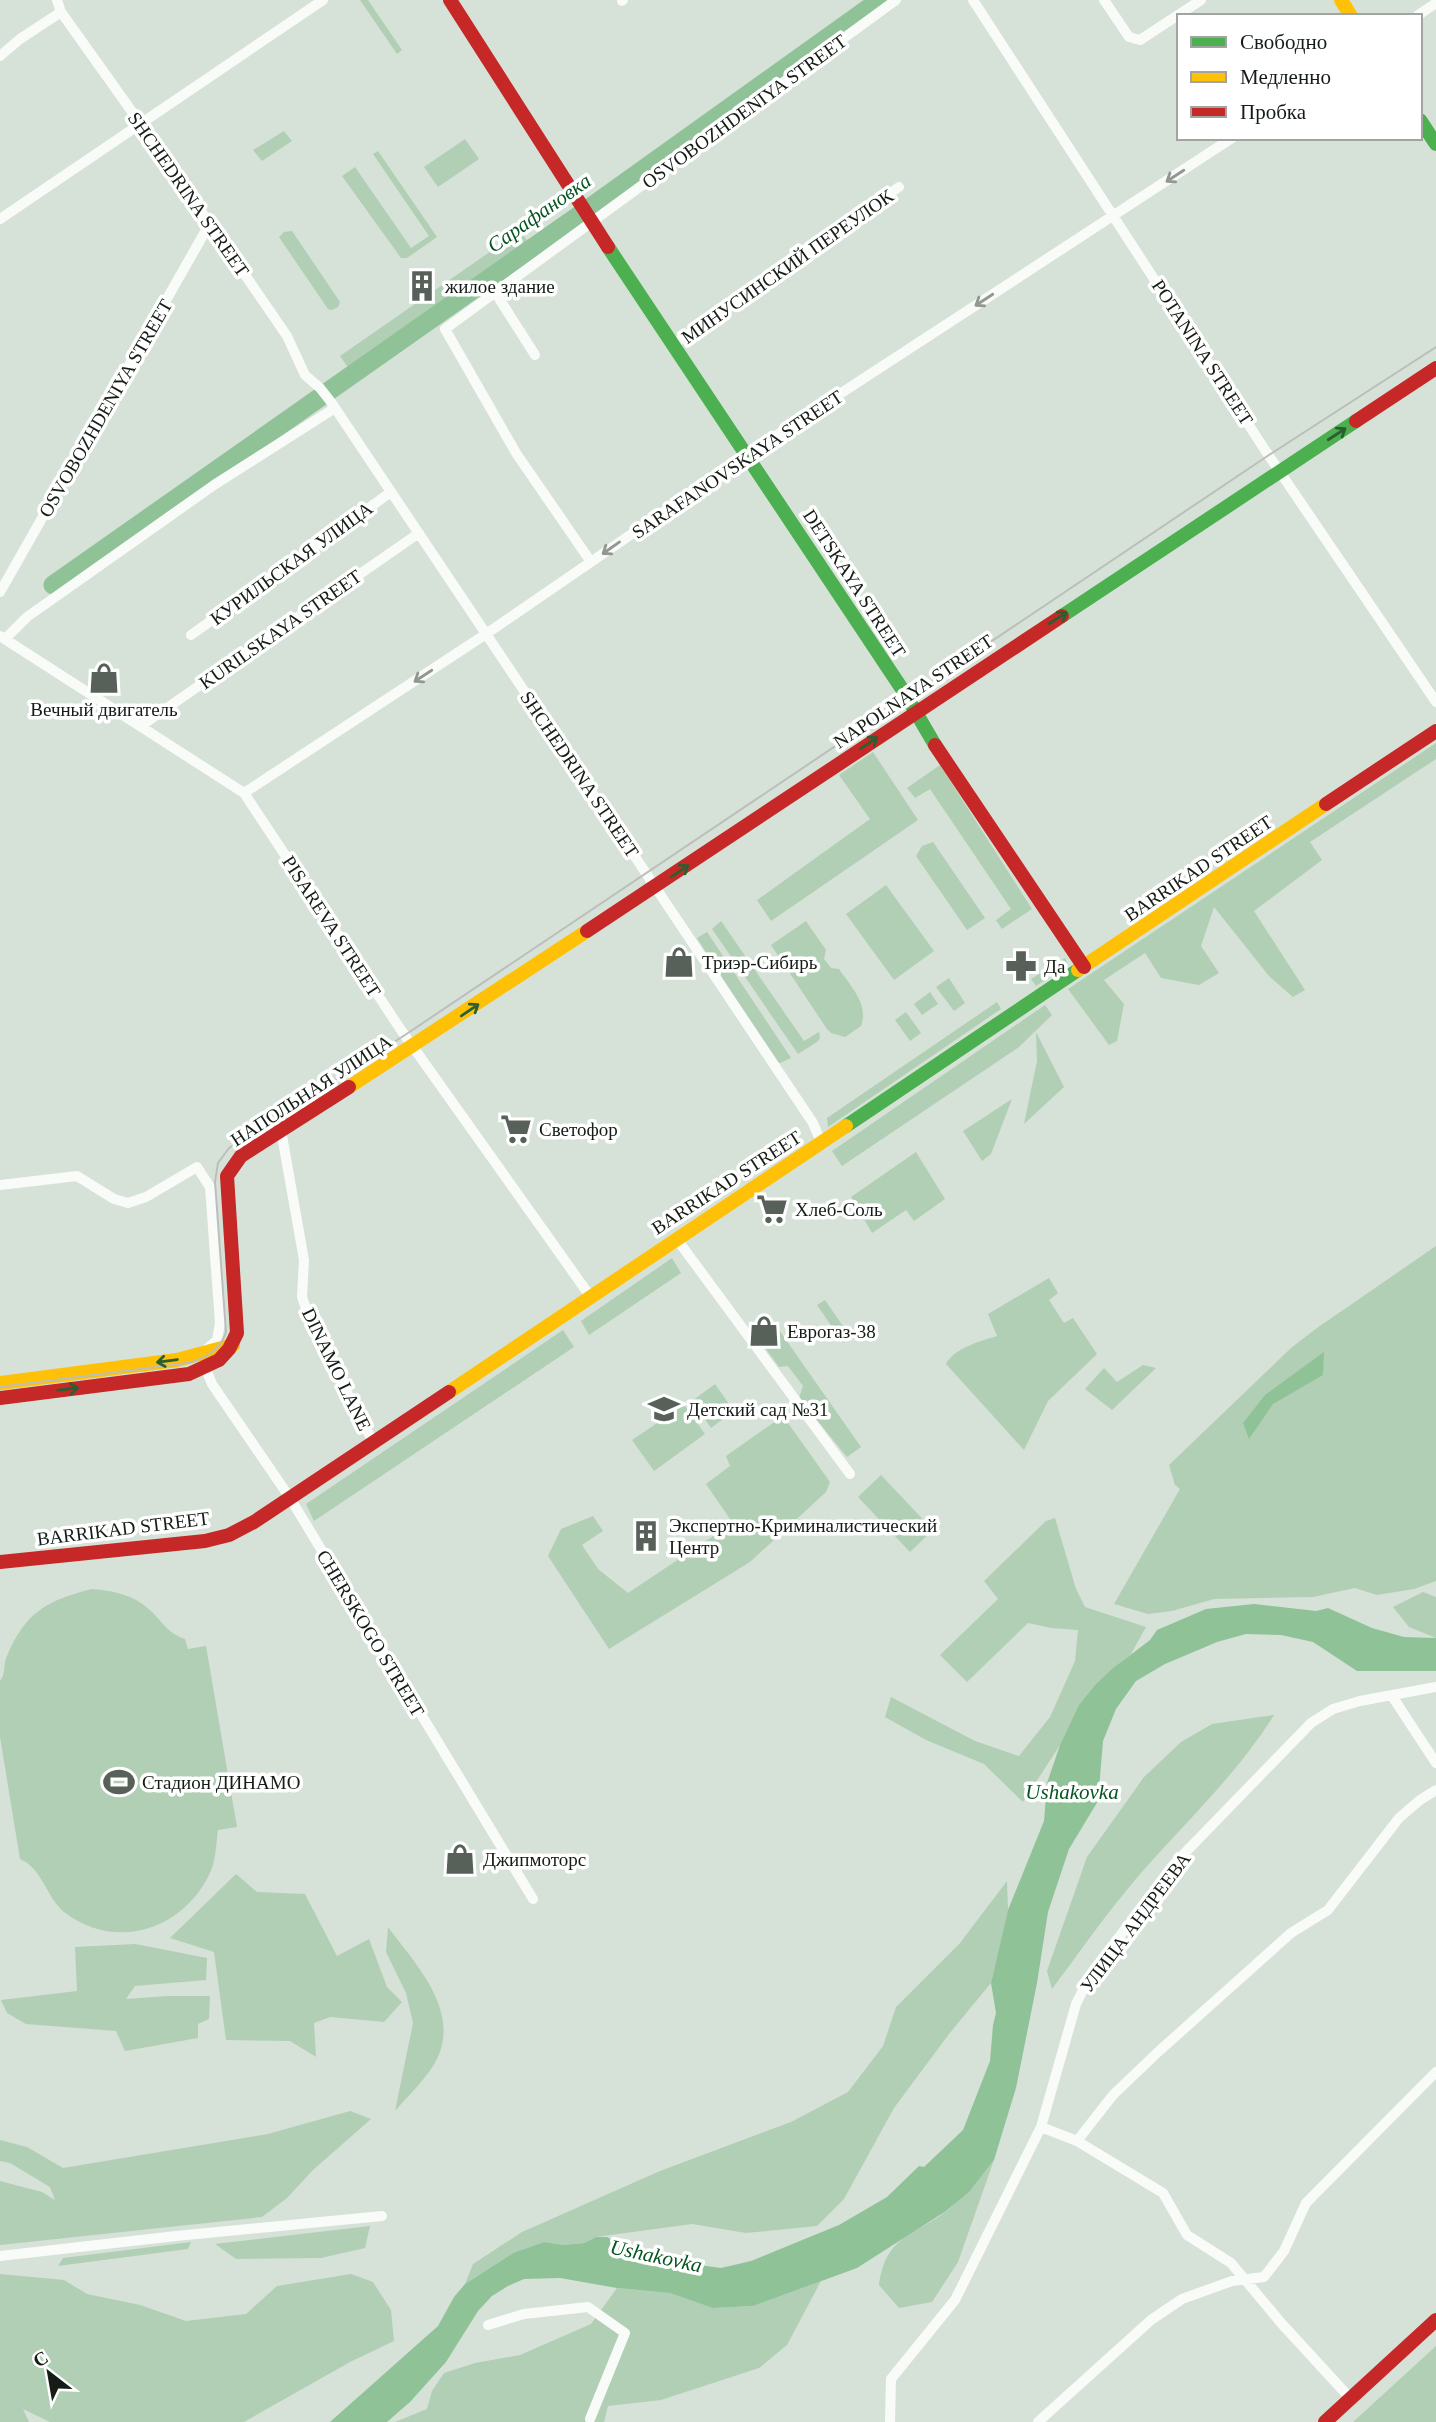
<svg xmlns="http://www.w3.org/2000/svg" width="1436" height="2422" font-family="Georgia,serif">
<rect width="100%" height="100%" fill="#d6e2d7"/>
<path fill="#b1cfb5" d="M360,0H368L402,50L397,54Z
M284,131L292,141L262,161L253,150Z
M465,139L479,159L438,187L424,167Z
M378,151L437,237L407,258H401L342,176L355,167L411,248L429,236L373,154Z
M292,231L340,302L338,307L332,310L328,309L279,237L284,232Z
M520,231L530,244L352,373L340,356Z
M1436,743V759L1310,842L1322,860L1254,911L1305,990L1293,997L1269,976L1214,907L1201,946L1219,973L1199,985L1161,978L1145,953L1104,980L1124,1004L1117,1041L1109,1045L1068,989Z
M873,752L918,820L771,921L757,900L870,819L839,775Z
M940,765L1032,909L1002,929L996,920L1011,909L930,789L915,798L907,788Z
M933,842L985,918L967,930L916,856L922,846Z
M886,885L934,951L894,980L846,914Z
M721,921L804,1041L819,1032L820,1038L817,1042L798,1054L712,929Z
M806,921L826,950L824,959L831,968L839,969C851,987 869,1004 861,1026L845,1037L831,1033L827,1029L771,945Z
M707,932L791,1058L780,1063L775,1061L697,938Z
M1065,958L1067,962L1065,967L1036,986L1031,979Z
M949,978L965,1003L954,1011L936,987Z
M930,992L938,1004L922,1015L914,1004Z
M997,1002L1001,1009L828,1127L827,1118Z
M1045,1005L1052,1015L1019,1047L842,1166L832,1151Z
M906,1012L921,1033L910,1041L895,1020Z
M1036,1032L1064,1087L1024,1124L1037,1061Z
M1012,1099L991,1154L982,1161L963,1131Z
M916,1152L945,1199L914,1221L906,1210L872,1233L851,1197Z
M1436,1246V1581L1414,1589L1377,1595L1355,1588L1313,1597L1214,1599L1172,1611L1148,1614L1114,1604L1180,1489L1175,1485L1169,1465L1291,1348L1317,1328Z
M672,1258L681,1273L589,1335L581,1321Z
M1049,1278L1058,1293L1049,1300L1064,1323L1073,1318L1097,1354L1048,1401L1024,1450L946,1364C954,1348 981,1341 997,1336L988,1314Z
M825,1300L851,1338L843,1343L817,1305Z
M563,1330L574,1347L314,1521L306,1504Z
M779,1330L861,1447L847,1457L799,1398L803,1386L788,1366L779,1367L761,1342Z
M1143,1365L1156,1368L1112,1410L1085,1389L1104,1368L1117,1382Z
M715,1384L734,1411L711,1428L692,1401Z
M684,1405L705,1434L654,1471L632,1440Z
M783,1416L830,1482L826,1492L750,1562L609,1649L548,1556L561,1529L593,1516L603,1531L582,1545L598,1569L628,1593L730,1525L732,1522L706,1484L730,1466L726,1456Z
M881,1475L933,1530L910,1552L858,1497Z
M1055,1518L1076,1589L1085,1607L1146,1627L1131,1654L1095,1685L1080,1705L1060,1745L1023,1802L984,1764L926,1740L885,1717L891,1697L975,1741L1019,1756L1050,1717L1075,1661L1078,1630L1051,1628L1028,1623L967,1682L940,1655L998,1599L984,1581L1046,1521Z
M92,1589C115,1591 135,1595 152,1612C164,1624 169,1634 185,1639L188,1649L206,1646L237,1827L218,1830C216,1844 216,1860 210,1873C183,1930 116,1952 64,1912C46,1897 42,1868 20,1859L0,1737V1681C6,1674 3,1664 7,1656C25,1612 48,1600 92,1589Z
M1423,1592L1436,1597V1638L1409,1627L1393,1607Z
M1274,1715C1233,1781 1175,1831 1126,1891C1100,1922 1077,1956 1052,1989L1047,1971L1087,1857L1144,1777L1181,1742L1212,1724Z
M236,1874L257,1892L305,1894L337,1956L369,1939L387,1987L402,2002L384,2022L330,2017L314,2023L316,2057L290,2041L226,2040L214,1952L170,1938Z
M1007,1881L1008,1910L991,1983L949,2034L894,2108L844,2199L817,2226L746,2233L692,2224L596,2237L584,2243L564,2245L544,2242L513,2253L465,2284L473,2264L522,2232L660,2171L791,2122L848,2092L883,2046L896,2007L960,1943Z
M388,1927C417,1966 465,2015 433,2066C423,2082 407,2097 395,2111L413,2023L406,1993L386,1952Z
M135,1944L207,1958L206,1980L135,1986L126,1999L167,1996H210L209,2019L198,2024V2038L125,2051L116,2031L26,2024L7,2013L1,2000L77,1991L75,1947Z
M350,2111L371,2119L313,2170L287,2198L262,2217L0,2245V2181L42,2192L55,2200L50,2187L10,2163L0,2161V2140L27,2147L63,2168L268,2134Z
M994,2160L958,2262L932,2302L899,2308L879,2285C886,2234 915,2236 949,2209C967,2194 980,2178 994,2160Z
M370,2226L365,2248L321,2258L236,2259L215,2244Z
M191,2242L188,2249L58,2266L63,2258Z
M0,2274L64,2280L87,2294L140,2305L186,2321L246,2314L277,2286L351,2274L373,2282L391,2310L394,2341L350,2362L244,2422H50L23,2409L29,2422H0Z
M821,2281L787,2345L759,2368L661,2400L608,2406L604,2422H395L427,2409L432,2391L444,2373L475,2363L520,2355L591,2324L617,2288L670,2293L714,2308L753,2306Z
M1436,2346V2422H1353Z"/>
<path fill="#90c298" d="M1324,1352L1323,1375L1273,1404L1249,1439L1243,1423L1265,1395Z
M1254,1604L1316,1611L1328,1608L1372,1628L1404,1637L1436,1638V1671H1357L1313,1642L1281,1635L1246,1634L1217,1642L1165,1664L1136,1681L1116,1709L1103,1741L1098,1801L1069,1849L1048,1912L1037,1983L1016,2088L994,2160L969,2192L946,2211L857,2268L753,2306L713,2308L670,2293L617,2288L560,2278L524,2279L508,2286L492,2296L478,2311L446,2362L410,2402L387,2422H330L438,2326L454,2297L465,2284L513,2253L544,2242L564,2245L584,2243L596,2237H607L622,2245L678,2262L721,2268L751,2261L839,2225L887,2197L919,2166L924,2167L963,2130L990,2061L993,2025L996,2013L991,1983L1000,1944L1008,1910L1044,1821L1047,1783L1060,1745L1079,1705L1095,1685L1112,1669L1150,1640L1157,1630L1206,1609Z"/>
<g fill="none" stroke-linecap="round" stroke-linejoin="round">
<path stroke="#90c298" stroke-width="19" d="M53,585L595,204L880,0"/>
<path stroke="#f9fbf9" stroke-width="10" d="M57,0L61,12L155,144L287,336L305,375L320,388L331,402L813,1123L821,1142
M973,0L1265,450L1436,702
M1104,0L1129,37L1140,40L1201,0
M622,1L623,0
M1417,16L1436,3
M0,56L20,39L61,12
M0,219L323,0
M495,292L535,355
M674,344L899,187
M591,562L516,453L445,329L896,0
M0,592L210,223
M191,635L391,492
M0,636L244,793L401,1030L590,1296
M5,639L27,617L214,485L335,408
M141,726L419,533
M244,793L486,634L757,448L1232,138
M281,1130L304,1260L302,1297L310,1321L373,1442
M0,1185L77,1176L114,1199L128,1203L146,1197L197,1167L210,1187L220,1323L217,1340L200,1355L212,1384L290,1498L533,1899
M676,1238L850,1474
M1392,1696L1436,1763
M1041,2127L1077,2141L1163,2193L1187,2235L1231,2263L1282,2324L1350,2398
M1077,2141L1113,2095L1158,2052L1291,1933L1328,1910L1399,1818L1420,1800L1436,1790
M0,2256L176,2236L382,2216
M488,2325L524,2314L588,2307L625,2333L590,2419
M890,2422L891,2379L955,2300L1041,2127L1076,2004L1091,1974L1176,1862L1311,1723L1333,1709L1360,1701L1436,1687
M1038,2422L1151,2320L1182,2299L1232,2281L1264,2277L1284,2251L1306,2203L1436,2072"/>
<path stroke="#4caf50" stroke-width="14" d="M1420,120L1436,144
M608,247L904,692L935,745
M1062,616L1356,421
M846,1126L1078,970"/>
<path stroke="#ffc107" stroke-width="14" d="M1341,0L1351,16
M1078,970L1326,804
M349,1087L587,931
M0,1383L177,1360L233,1345
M449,1392L846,1126"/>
<path stroke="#c62828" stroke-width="14" d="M450,0L608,247
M1356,421L1436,368
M935,745L1084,967
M1326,804L1436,731
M587,931L1062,616
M0,1398L189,1374L219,1360L229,1349L237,1333L227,1176L241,1156L349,1087
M0,1562L205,1541L229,1535L254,1522L449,1392
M1325,2422L1436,2320"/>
<path stroke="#bcbebc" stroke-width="2" d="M0,1387L187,1363C205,1359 220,1351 226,1332L215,1182L218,1163L229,1148L405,1035L1269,455L1436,347"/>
</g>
<defs><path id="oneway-shaft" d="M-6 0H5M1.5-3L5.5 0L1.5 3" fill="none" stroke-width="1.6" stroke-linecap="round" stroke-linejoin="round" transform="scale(1.75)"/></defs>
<g stroke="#929792">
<use href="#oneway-shaft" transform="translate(1175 176) rotate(147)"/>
<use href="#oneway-shaft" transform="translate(984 300) rotate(147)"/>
<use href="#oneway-shaft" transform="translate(611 548) rotate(145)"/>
<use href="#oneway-shaft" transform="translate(423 676) rotate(147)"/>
</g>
<g stroke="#2d5e30">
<use href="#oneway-shaft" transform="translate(1337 434) rotate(-33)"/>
<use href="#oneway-shaft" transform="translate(1058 618) rotate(-33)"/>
<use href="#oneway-shaft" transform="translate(869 743) rotate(-34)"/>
<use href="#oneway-shaft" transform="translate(680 871) rotate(-34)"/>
<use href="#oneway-shaft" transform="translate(470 1010) rotate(-34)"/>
<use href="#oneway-shaft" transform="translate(167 1361) rotate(172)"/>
<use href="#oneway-shaft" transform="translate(68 1389) rotate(-7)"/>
</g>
<defs>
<symbol id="building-bare" viewBox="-9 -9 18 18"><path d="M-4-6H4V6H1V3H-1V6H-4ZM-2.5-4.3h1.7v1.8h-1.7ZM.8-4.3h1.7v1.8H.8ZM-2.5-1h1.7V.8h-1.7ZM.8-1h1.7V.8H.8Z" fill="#586159" stroke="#fff" stroke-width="2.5" paint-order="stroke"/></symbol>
<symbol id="shop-bare" viewBox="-9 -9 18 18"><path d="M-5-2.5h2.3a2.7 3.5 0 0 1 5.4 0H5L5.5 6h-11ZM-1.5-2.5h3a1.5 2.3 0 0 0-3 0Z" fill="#586159" stroke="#fff" stroke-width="2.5" paint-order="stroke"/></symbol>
<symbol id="pharmacy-bare" viewBox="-9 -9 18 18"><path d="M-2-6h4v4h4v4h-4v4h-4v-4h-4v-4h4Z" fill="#586159" stroke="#fff" stroke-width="2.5" paint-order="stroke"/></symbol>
<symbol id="supermarket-bare" viewBox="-9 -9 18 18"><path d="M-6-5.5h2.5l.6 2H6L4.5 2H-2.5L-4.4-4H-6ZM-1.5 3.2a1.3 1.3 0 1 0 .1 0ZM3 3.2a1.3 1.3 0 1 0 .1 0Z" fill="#586159" stroke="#fff" stroke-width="2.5" paint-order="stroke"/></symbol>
<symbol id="school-bare" viewBox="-9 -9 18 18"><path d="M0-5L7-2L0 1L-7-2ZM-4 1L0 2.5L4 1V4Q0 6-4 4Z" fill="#586159" stroke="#fff" stroke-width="2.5" paint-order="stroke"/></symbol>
<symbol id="stadium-bare" viewBox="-9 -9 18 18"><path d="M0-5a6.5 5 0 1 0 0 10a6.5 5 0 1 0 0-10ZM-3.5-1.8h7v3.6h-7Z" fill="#586159" stroke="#fff" stroke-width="2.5" paint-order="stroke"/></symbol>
</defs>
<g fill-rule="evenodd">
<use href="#building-bare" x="400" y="264" width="44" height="44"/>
<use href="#shop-bare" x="82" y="656" width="44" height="44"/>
<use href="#shop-bare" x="657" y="940" width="44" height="44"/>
<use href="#pharmacy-bare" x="999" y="944" width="44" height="44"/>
<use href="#supermarket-bare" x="494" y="1107" width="44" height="44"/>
<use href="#supermarket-bare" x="750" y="1187" width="44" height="44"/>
<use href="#shop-bare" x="742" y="1309" width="44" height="44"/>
<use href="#school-bare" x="642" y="1387" width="44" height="44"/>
<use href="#building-bare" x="624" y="1514" width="44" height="44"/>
<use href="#stadium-bare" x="97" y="1760" width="44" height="44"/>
<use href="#shop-bare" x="438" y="1837" width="44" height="44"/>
</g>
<g text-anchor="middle" stroke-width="7" stroke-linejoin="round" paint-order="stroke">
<g font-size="19" fill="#141c15" stroke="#fff">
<text transform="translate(744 111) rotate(-36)" y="7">OSVOBOZHDENIYA STREET</text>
<text transform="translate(189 194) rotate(55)" y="7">SHCHEDRINA STREET</text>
<text transform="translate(787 266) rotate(-35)" y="7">МИНУСИНСКИЙ ПЕРЕУЛОК</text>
<text transform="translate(1203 352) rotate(57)" y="7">POTANINA STREET</text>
<text transform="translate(105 408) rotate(-60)" y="7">OSVOBOZHDENIYA STREET</text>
<text transform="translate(737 464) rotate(-34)" y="7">SARAFANOVSKAYA STREET</text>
<text transform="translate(291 563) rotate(-36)" y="7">КУРИЛЬСКАЯ УЛИЦА</text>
<text transform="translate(855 583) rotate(57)" y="7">DETSKAYA STREET</text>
<text transform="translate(280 629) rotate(-35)" y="7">KURILSKAYA STREET</text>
<text transform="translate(913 691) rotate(-34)" y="7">NAPOLNAYA STREET</text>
<text transform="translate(580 774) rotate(56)" y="7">SHCHEDRINA STREET</text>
<text transform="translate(1198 868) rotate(-34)" y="7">BARRIKAD STREET</text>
<text transform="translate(332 926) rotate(57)" y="7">PISAREVA STREET</text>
<text transform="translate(311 1090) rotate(-33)" y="7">НАПОЛЬНАЯ УЛИЦА</text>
<text transform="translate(726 1182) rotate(-33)" y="7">BARRIKAD STREET</text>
<text transform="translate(337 1369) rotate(64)" y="7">DINAMO LANE</text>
<text transform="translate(123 1528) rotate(-7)" y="7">BARRIKAD STREET</text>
<text transform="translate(371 1633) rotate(59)" y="7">CHERSKOGO STREET</text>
<text transform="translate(1135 1922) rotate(-53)" y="7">УЛИЦА АНДРЕЕВА</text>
</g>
<g font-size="19" fill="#141c15" stroke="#fff" text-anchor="start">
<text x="445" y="293">жилое здание</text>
<text x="104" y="716" text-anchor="middle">Вечный двигатель</text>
<text x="702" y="969">Триэр-Сибирь</text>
<text x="1044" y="973">Да</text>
<text x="539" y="1136">Светофор</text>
<text x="795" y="1216">Хлеб-Соль</text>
<text x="787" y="1338">Еврогаз-38</text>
<text x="687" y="1416">Детский сад №31</text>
<text x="669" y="1532">Экспертно-Криминалистический<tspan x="669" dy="22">Центр</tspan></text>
<text x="142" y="1789">Стадион ДИНАМО</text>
<text x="483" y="1866">Джипмоторс</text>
</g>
<g font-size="21" font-style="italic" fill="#065521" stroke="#fff">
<text transform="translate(539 213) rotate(-35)" y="7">Сарафановка</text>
<text x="1072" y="1799">Ushakovka</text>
<text transform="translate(656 2256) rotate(12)" y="7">Ushakovka</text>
</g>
</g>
<rect x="1177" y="14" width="245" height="126" fill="#ffffff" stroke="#a1a4a1" stroke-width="2"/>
<rect x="1191" y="37" width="35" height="10" fill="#4caf50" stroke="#a1a4a1" stroke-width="2"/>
<text x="1240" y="49" font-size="21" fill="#141c15">Свободно</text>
<rect x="1191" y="72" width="35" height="10" fill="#ffc107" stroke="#a1a4a1" stroke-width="2"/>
<text x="1240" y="84" font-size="21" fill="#141c15">Медленно</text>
<rect x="1191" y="107" width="35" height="10" fill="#c62828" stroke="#a1a4a1" stroke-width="2"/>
<text x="1240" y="119" font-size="21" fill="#141c15">Пробка</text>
<g transform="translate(49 2373) rotate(329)" stroke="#ffffff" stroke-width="5" paint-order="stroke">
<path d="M0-5L12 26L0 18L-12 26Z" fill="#141c15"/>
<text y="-10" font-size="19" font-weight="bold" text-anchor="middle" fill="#141c15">С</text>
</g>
</svg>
